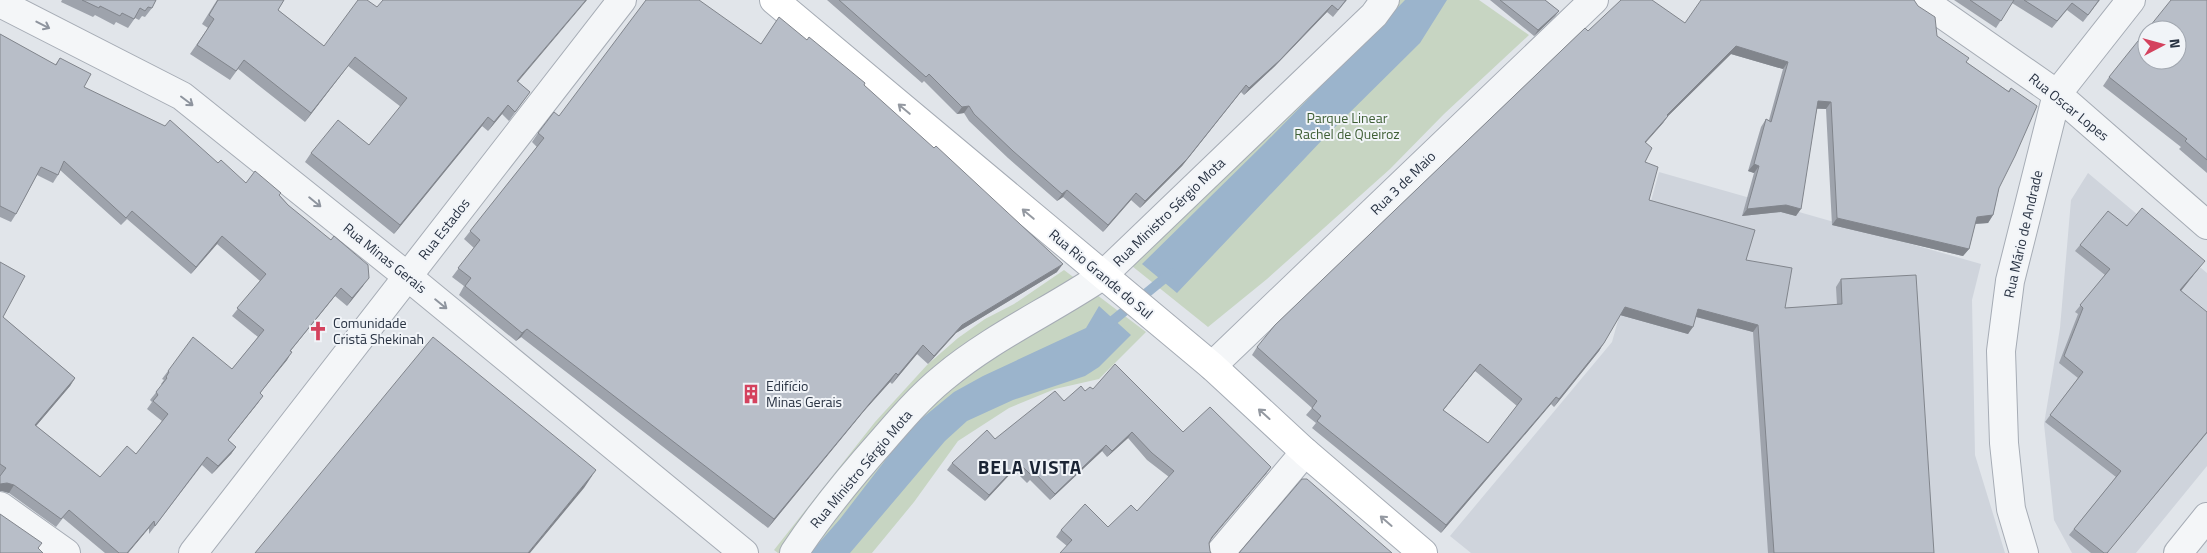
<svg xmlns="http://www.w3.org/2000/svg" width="2207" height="553" font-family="'Titillium Web',sans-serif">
<rect width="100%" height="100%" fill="#e1e5ea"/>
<path fill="#cfd4dc" d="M1659,172L1981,264L1972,300L1975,455L2005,553H1471L1450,536L1612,342Z
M2088,173L2207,273V466L2136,553H2072L2054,520L2044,424L2060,328L2071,200Z"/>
<path fill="#c7d5c2" d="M1385,0H1479L1529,35L1444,114L1390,169L1267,279L1208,327L1122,258Z
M1064,270L1146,332L1099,379L1055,389L1009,408L958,441L914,502L872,553H778L774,550L875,422L927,365L958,338L985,319L1014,304Z"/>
<path fill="#9bb4cc" d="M1405,0H1447L1420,43L1325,137L1177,293L1142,264L1265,143Z
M1099,306L1131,335L1099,367L1085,376L1013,400L967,421L945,441L850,553H810L840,519L910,428L954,392L983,376L1086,328Z"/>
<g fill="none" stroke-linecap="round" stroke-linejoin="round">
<path stroke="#9bb4cc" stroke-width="10" d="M1105,327L1171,273"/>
<defs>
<path id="street" d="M1922,0L2057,94L2207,225
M0,3L182,96L407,276L744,553
M1212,366L1594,0
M0,506L66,553
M193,553L622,0
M794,553C821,512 850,477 883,440C902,418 921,396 943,378C992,337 1050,311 1102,276L1374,15L1385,0
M1220,553L1305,452
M2024,553L2011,509L2004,443L2001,351L2010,281L2057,94L2131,0
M2178,553L2207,517"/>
<path id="secondary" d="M774,0L1212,366L1305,452L1423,553"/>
</defs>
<use href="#street" stroke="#a6acb5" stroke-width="30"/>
<use href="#secondary" stroke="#a6acb5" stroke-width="30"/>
<use href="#street" stroke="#f4f6f8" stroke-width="28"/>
<use href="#secondary" stroke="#fff" stroke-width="28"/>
</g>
<path fill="#9ea3ac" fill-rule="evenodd" d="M62,0H156L152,8L145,17L142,16L139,20L135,18L128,28L116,22L114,25L95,15L93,17L61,2Z
M217,0H284L278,10L324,46L377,7L518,82L530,92L509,121L502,114L488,131L482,126L394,234L305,162L311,153L369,145L401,107L348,66L305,122L238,69L230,80L190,54L208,28L202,24Z
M827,0H1347L1333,17L1327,12L1275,66L1244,95L1241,92L1182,166L1140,208L1131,200L1103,232L1063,197L1057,201L1008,158L969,121L964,113L957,114L924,81L922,83Z
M1490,0H1545L1559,11L1555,16L1534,36Z
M1954,0H2100L2083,22L2067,10L2052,28L2012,3L1996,28Z
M2207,0V173L2179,149L2181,147L2103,86L2109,77Z
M1588,31L1937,36L1966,62L2008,91L2011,88L1999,188L1993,215L1988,223L1975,224L1969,249L1963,256L1832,225L1826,109H1817L1796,216L1781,212L1742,216L1754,173L1748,171L1761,127L1766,119L1769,120L1783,69L1731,54L1668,116L1663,123L1646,142L1645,162L1649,200L1746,260L1785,308L1837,305L1836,287L1841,279L1934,553H1768L1753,332L1696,317L1688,334L1620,315L1599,351L1554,407L1551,404L1441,533L1312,428L1316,423L1306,415L1312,408L1252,355L1257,347ZM1475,371L1517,406L1488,443L1443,410Z
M0,34L55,65L60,58L84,87L218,163L246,183L280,196L363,286L347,306L335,296L290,351L287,360L260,393L258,403L228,440L236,447L231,454L212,474L202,465L149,534V528L128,553H105L63,518L56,527L9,493L2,491H0V262L3,317L75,378L70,386L36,426L100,477L136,454L162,421L147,409L152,402L150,400L162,385L161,384L164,380L162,379L168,371L232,369L258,337L232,316L260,281L217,244L191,274L127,219L121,225L60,170L58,175L53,183L37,175L16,214L11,222L0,217Z
M761,44L864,85L1057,272L956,333L928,364L917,354L892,384L890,382L864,411L768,528L521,337L516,341L459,295L464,286L452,277L474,248L464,239L537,147L532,142L538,133L559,116Z
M2127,226L2200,267L2181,291L2108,553H2091L2069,535L2116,477L2045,422L2078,378L2059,363L2078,314L2075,312L2105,275L2075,251L2080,245Z
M1093,389L1183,432L1271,467L1266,474L1067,546L1056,537L1061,530L1108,527L1137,511L1169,477L1147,460L1128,438L1107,457L1102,451L1050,500L1030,480L1027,483L1014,470L985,501L947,470L952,463L995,439L1064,401L1085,391Z"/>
<path fill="#81858c" d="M586,0H587L511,90L517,81Z
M1332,5L1327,12L1275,66L1244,95L1249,88Z
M1559,11L1555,16L1534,36L1538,30Z
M1736,46L1788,62L1783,69L1731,54L1662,122L1667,115Z
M355,57L348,66L305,122L311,113Z
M1246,85L1182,166L1140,208L1145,201Z
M1818,101L1831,102L1826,109L1813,108Z
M508,105L502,114L488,131L494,122Z
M969,106L964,113L957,114L962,107Z
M1668,116L1663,123L1640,149L1645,142Z
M488,117L482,126L394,234L400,225Z
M1754,164L1759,166L1754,173L1748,171Z
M1067,190L1063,197L1057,201L1062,194Z
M1136,193L1131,200L1103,232L1108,225Z
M1786,205L1801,209L1796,216L1781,212L1742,216L1747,209Z
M1993,215L1988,223L1972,224L1977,217Z
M1837,218L1969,249L1963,256L1832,225Z
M222,236L217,244L191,274L196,267Z
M2205,261L2200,267L2176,297L2180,290Z
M1063,264L1057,272L956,333L928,364L934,356L962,325Z
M369,278L363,286L347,306L352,298Z
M341,288L335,296L284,359L290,351Z
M1625,307L1693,327L1688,334L1620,315Z
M1698,309L1758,325L1753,332L1693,316Z
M527,329L521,337L516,341L522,333Z
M1604,343L1599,351L1554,407L1559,399Z
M923,345L917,354L892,384L898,375Z
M292,352L287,360L254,400L260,393Z
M1480,364L1475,371L1438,417L1443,410Z
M896,373L890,382L864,411L768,528L774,519L870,403Z
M75,378L70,386L30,433L35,425Z
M263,396L258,403L223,447L228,440Z
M1556,397L1551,404L1441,533L1446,525Z
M1132,432L1128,438L1107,457L1112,451Z
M2207,432V433L2107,553Z
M1106,445L1102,451L1050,500L1055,494Z
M236,447L231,454L212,474L218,466Z
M1019,463L1014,470L985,501L989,495Z
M1271,467L1266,474L1208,543L1212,537Z
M596,470L584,488L530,553H528Z
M7,483L14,485L9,493L2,491H0V484Z
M154,521L149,528L128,553H127Z"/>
<path fill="#b8bec8" stroke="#81858c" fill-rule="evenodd" d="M82,0H156L152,8L148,7L145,11L140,8L134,19L122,13L120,16L100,6L99,8Z
M218,0H284L278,10L324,46L358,0H367L377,7L383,0H586L517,81L530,92L515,112L508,105L494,122L488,117L400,225L311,153L338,120L369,145L407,98L355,57L311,113L244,60L236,71L197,45L214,19L209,15Z
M646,0H699L761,44L779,17L807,40L809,37L865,83L864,85L934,148L936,146L1063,264L962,325L934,356L923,345L898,375L896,373L870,403L774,519L527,329L522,333L465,286L471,278L458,268L480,240L470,231L544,138L538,133L554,112L559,116Z
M839,0H1346L1338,10L1332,5L1280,60L1249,88L1246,85L1187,159L1145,201L1136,193L1108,225L1067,190L1062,194L1013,151L974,114L969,106L962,107L929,74L926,77Z
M1500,0H1545L1559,11L1538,30Z
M1621,0H1652L1685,23L1701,0H1914L1918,6L1935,17L1937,36L1969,58L1966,62L2009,92L2011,88L2037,106L2015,156L1999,188L1993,215L1977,217L1969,249L1837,218L1831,102L1818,101L1801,209L1786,205L1747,209L1759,166L1754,164L1766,119L1771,122L1788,62L1736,46L1667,115L1668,116L1645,142L1652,148L1645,162L1658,167L1649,200L1755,230L1746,260L1792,268L1785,308L1842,304L1841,279L1916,275L1934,553H1774L1758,325L1698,309L1693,327L1625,307L1604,343L1559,399L1556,397L1446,525L1317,421L1321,416L1312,408L1317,401L1257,347L1275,325L1585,28L1588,31ZM1480,364L1522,399L1488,443L1443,410Z
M1970,0H2014L2001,21Z
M2024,0H2099L2088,15L2072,3L2057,21Z
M2171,0H2207V160L2185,141L2187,139L2109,77ZM2147,30H2177V60H2147Z
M0,34L56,65L60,58L91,74L84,87L165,126L170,120L218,163L221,160L246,183L255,171L281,193L279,195L288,205L331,240L334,236L368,265L369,278L352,298L341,288L290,351L292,352L260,393L263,396L228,440L236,447L218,466L207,457L155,526L154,521L127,553H119L69,510L61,519L14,485L7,483L0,484V476L6,468L0,464V262L25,276L3,317L75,378L35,425L100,477L127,446L136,454L168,414L153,401L158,395L156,392L167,378L166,377L169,372L168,371L193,337L232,369L264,330L237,308L266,274L222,236L196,267L132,211L126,218L64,161L58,175L41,167L16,214L0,206Z
M2142,208L2205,261L2180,290L2207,312V432L2107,553H2104L2074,529L2121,471L2050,415L2083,372L2064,356L2083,308L2080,305L2110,269L2080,245L2108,211L2127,226Z
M433,337L596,470L528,553H255Z
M1115,364L1183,432L1210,407L1271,467L1212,537L1209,543L1210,551L1211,553H1060L1072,540L1061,530L1085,504L1108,527L1131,505L1137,511L1174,471L1152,453L1132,432L1112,451L1106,445L1055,494L1035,473L1032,476L1019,463L989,495L952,463L987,430L995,439L1055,391L1064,401L1081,386L1085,391L1090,387L1093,389Z
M1302,479H1307L1392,553H1239Z
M0,514L42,543L38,548L43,553H0Z"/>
<defs><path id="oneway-shaft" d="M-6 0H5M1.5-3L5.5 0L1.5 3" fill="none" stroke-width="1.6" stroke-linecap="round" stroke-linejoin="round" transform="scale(1.25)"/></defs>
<g stroke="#8e949e">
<use href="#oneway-shaft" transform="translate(43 25) rotate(27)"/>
<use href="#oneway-shaft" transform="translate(187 101) rotate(37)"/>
<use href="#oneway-shaft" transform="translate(315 202) rotate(39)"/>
<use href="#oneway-shaft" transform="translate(441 304) rotate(39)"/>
</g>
<g stroke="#9499a1">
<use href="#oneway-shaft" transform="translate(904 109) rotate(-140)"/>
<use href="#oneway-shaft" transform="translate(1028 214) rotate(-140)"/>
<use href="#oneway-shaft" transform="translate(1264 414) rotate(-138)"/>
<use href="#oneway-shaft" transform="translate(1386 521) rotate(-139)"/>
</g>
<defs>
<symbol id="church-bare" viewBox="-9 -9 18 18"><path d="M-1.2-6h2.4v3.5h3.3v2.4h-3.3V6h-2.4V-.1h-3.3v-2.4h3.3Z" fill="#d4425e" stroke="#f1f4f8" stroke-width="2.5" paint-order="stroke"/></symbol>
<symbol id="building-bare" viewBox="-9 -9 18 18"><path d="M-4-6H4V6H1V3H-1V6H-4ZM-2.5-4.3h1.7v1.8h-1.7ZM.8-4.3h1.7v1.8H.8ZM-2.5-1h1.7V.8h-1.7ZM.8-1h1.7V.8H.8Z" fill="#d4425e" stroke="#f1f4f8" stroke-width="2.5" paint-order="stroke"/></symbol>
</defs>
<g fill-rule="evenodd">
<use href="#church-bare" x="304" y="317" width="28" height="28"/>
<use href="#building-bare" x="737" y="380" width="28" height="28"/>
</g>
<g text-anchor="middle" stroke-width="4" stroke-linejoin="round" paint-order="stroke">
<g font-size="14" fill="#293343" stroke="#f1f4f8">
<text transform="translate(2069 107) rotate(39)" y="5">Rua Oscar Lopes</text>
<text transform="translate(1403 183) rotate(-44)" y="5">Rua 3 de Maio</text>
<text transform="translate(1169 212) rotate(-44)" y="5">Rua Ministro Sérgio Mota</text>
<text transform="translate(444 229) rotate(-52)" y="5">Rua Estados</text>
<text transform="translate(2023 234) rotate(-77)" y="5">Rua Mário de Andrade</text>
<text transform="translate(385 258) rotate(39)" y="5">Rua Minas Gerais</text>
<text transform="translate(1101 274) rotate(40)" y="5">Rua Rio Grande do Sul</text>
<text transform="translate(861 469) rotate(-50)" y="5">Rua Ministro Sérgio Mota</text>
</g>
<g font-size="14" fill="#3f5f35" stroke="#f1f4f8">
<text x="1347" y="123">Parque Linear<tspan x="1347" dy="16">Rachel de Queiroz</tspan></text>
</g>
<g font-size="14" fill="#293343" stroke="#f1f4f8" text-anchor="start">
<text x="333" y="328">Comunidade<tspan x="333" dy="16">Cristã Shekinah</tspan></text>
<text x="766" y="391">Edifício<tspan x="766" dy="16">Minas Gerais</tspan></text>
</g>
<g font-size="19" font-weight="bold" letter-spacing="1" fill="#1b2434" stroke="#f1f4f8">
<text x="1030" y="474">BELA VISTA</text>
</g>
</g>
<g transform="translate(2162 45) rotate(84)"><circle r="24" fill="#f1f4f8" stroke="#a1a7b0"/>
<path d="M0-4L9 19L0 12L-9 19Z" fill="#d4425e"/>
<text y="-8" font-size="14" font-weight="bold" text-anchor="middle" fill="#293343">N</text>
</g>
</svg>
